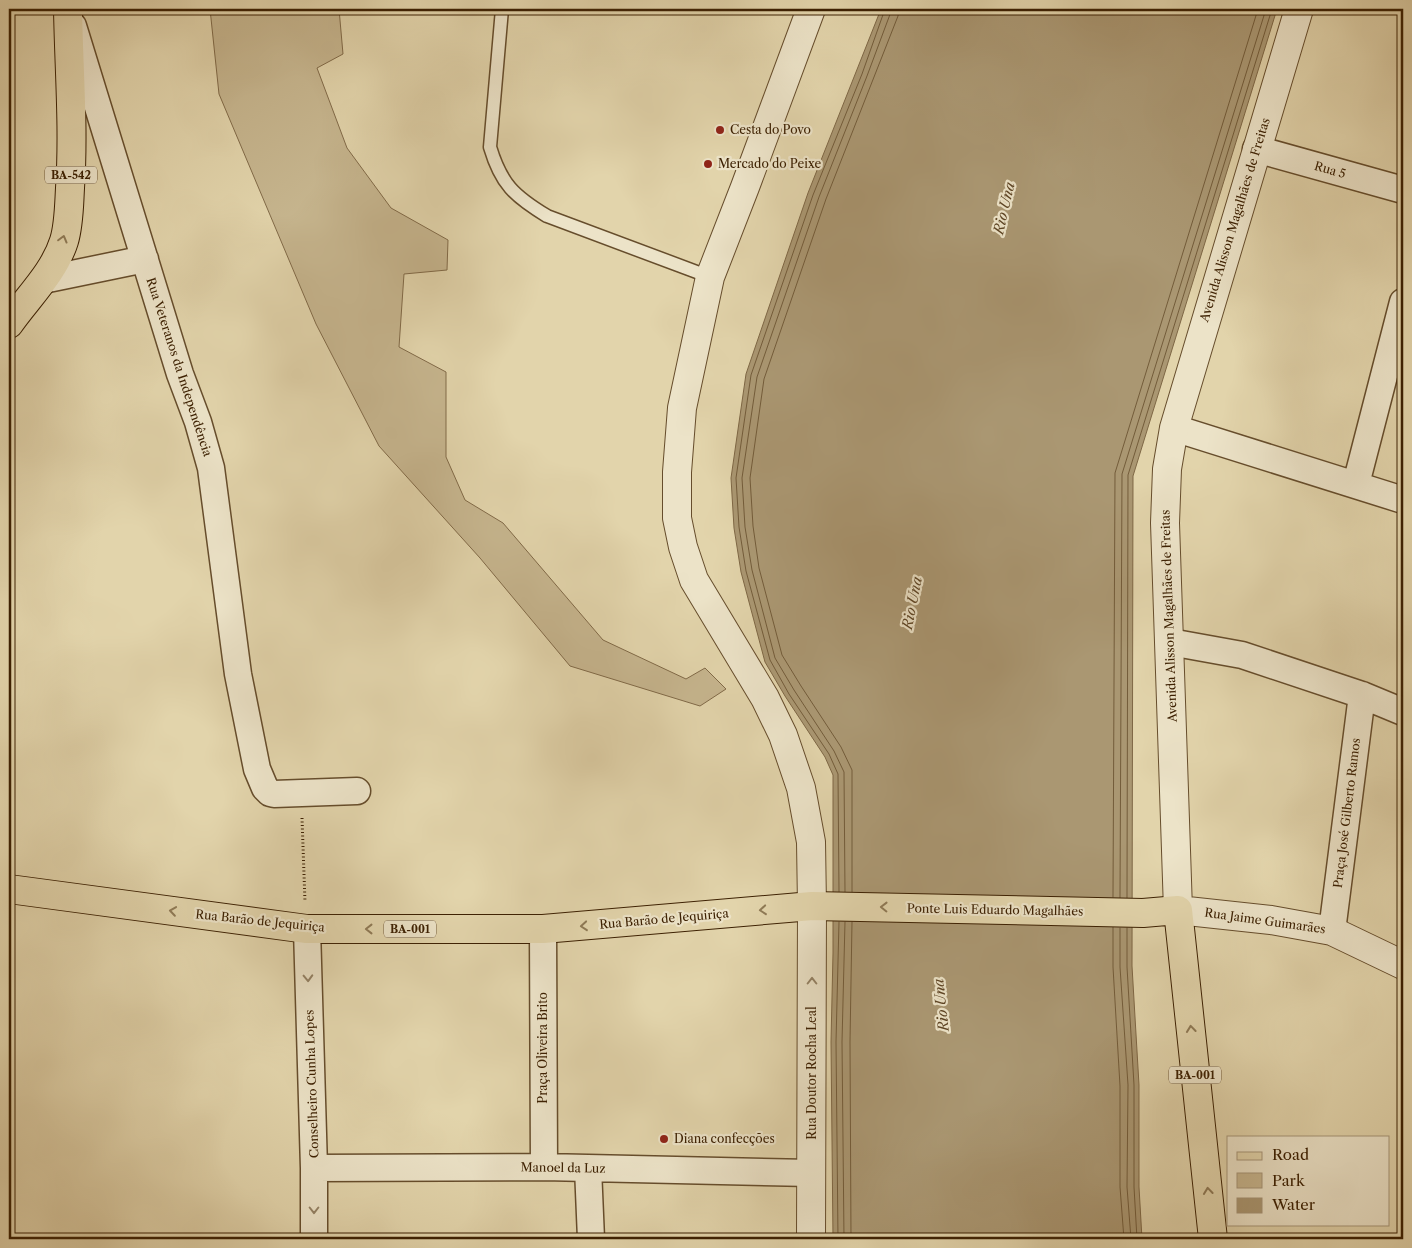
<svg xmlns="http://www.w3.org/2000/svg" width="1412" height="1248" font-family="'Libre Caslon Text',serif">
<rect width="100%" height="100%" fill="#e2d4ab"/>
<filter id="stains"><feTurbulence type="fractalNoise" baseFrequency=".004" numOctaves="4"/><feColorMatrix values="0 0 0 0 .2 0 0 0 0 .09 0 0 0 0 .02 0 0 0 .5 -.17"/></filter>
<radialGradient id="worn" r=".72"><stop offset=".6" stop-color="#630" stop-opacity="0"/><stop offset="1" stop-color="#630" stop-opacity=".3"/></radialGradient>
<path fill="#c6b58e" stroke="#816a48" d="M210,9H339L343,54L317,68L347,148L391,208L448,240L447,270L404,274L399,347L446,372V457L465,500L503,523L603,640L686,679L705,668L726,689L700,706L570,666L480,558L379,446L316,324L219,94Z"/>
<path fill="#aa9772" stroke="#7e6745" d="M881,9H1277L1133,476L1132,966L1139,1085V1187L1142,1239H833L831,1042L833,953V775L825,757L785,696L765,662L741,572L734,528L731,478L746,374L808,193Z"/>
<g fill="none" stroke-linecap="round" stroke-linejoin="round">
<path stroke="#735c3a" stroke-width="1" d="M839,892L838,774L829,754L789,694L770,660L746,571L739,527L736,478L751,375L813,195L862,74L885,9
M845,892L844,772L834,751L794,690L775,658L752,570L745,527L742,478L757,377L819,197L867,76L892,9
M852,892V770L841,747L801,686L782,655L759,568L753,526L750,478L764,379L826,199L898,16L899,9
M1113,897L1115,473L1258,9
M1120,898L1122,474L1266,9
M1127,898L1128,475L1272,9
M1113,927V967L1120,1086V1187L1124,1239
M1120,928V967L1128,1085L1127,1187L1131,1239
M1127,928V967L1134,1085V1187L1137,1239
M838,1239L836,1042L839,922
M844,1239L842,1042L845,922
M851,1239L850,1042L852,922"/>
<defs>
<path id="service" d="M502,9L490,147C501,184 514,196 547,216L710,277"/>
<path id="minor" d="M73,26L180,374L198,422L211,468L238,674L257,769L265,788L270,793L274,794L357,791
M1256,149L1403,190
M43,280L145,259
M1174,428L1403,500
M1356,484L1403,302
M1170,642L1242,655L1362,695L1403,712
M307,929L314,1168V1239
M543,929L544,1167
M1332,931L1362,695
M314,1168L544,1167L811,1173
M588,1168L591,1239"/>
<path id="tertiary" d="M811,9L745,187L710,277L682,408L677,472V518L683,547L694,580L765,698L783,735L801,788L811,842L812,906L811,1239
M1299,9L1174,428L1167,469L1165,523L1178,910L1271,920L1332,931L1403,965"/>
<path id="primary" d="M9,324C27,298 54,273 64,241C69,225 69,206 70,188C74,129 69,68 68,9
M9,889L307,929H543L812,906L1143,913L1178,910L1213,1239"/>
</defs>
<use href="#service" stroke="#664d2c" stroke-width="15"/>
<use href="#minor" stroke="#664d2c" stroke-width="29"/>
<use href="#tertiary" stroke="#664d2c" stroke-width="30"/>
<use href="#primary" stroke="#3c2002" stroke-width="30"/>
<path stroke="#3c2002" stroke-width="3" stroke-dasharray="1 2.5" stroke-linecap="butt" d="M302,818L305,902"/>
<use href="#service" stroke="#ece3c8" stroke-width="12"/>
<use href="#minor" stroke="#ece3c8" stroke-width="26"/>
<use href="#tertiary" stroke="#ece3c8" stroke-width="28"/>
<use href="#primary" stroke="#e2d4ab" stroke-width="28"/>
</g>
<defs><path id="oneway-chevron" d="M-2-3.5L2.5 0L-2 3.5" fill="none" stroke-width="1.6" stroke-linecap="round" stroke-linejoin="round" transform="scale(1.25)"/></defs>
<g stroke="#8f7a56">
<use href="#oneway-chevron" transform="translate(63 239) rotate(-75)"/>
<use href="#oneway-chevron" transform="translate(884 907) rotate(-179)"/>
<use href="#oneway-chevron" transform="translate(763 910) rotate(175)"/>
<use href="#oneway-chevron" transform="translate(173 911) rotate(-172)"/>
<use href="#oneway-chevron" transform="translate(584 926) rotate(175)"/>
<use href="#oneway-chevron" transform="translate(369 929) rotate(-180)"/>
<use href="#oneway-chevron" transform="translate(1191 1029) rotate(-96)"/>
<use href="#oneway-chevron" transform="translate(1208 1191) rotate(-96)"/>
</g>
<g stroke="#948265">
<use href="#oneway-chevron" transform="translate(308 978) rotate(88)"/>
<use href="#oneway-chevron" transform="translate(812 981) rotate(-90)"/>
<use href="#oneway-chevron" transform="translate(314 1210) rotate(90)"/>
</g>
<g fill="#8f2418" stroke="#ece3c8" stroke-width="2">
<circle cx="720" cy="130" r="5"/>
<circle cx="708" cy="164" r="5"/>
<circle cx="664" cy="1139" r="5"/>
</g>
<g text-anchor="middle" stroke-width="4.5" stroke-linejoin="round" paint-order="stroke">
<g fill="#ece3c8" stroke="#715a3d" stroke-width="1">
<rect x="45" y="166.5" width="52" height="17" rx="4"/>
<rect x="384" y="920.5" width="52" height="17" rx="4"/>
<rect x="1169" y="1066.5" width="52" height="17" rx="4"/>
</g>
<g font-size="11" font-weight="bold" fill="#3c2002">
<text x="71" y="179">BA-542</text>
<text x="410" y="933">BA-001</text>
<text x="1195" y="1079">BA-001</text>
</g>
<g font-size="12" fill="#3c2002" stroke="#ece3c8" text-anchor="start">
<text x="730" y="134">Cesta do Povo</text>
<text x="718" y="168">Mercado do Peixe</text>
<text x="674" y="1143">Diana confecções</text>
</g>
<g font-size="12" fill="#3c2002" stroke="#ece3c8">
<text transform="translate(1330 170) rotate(16)" y="4">Rua 5</text>
<text transform="translate(1235 220) rotate(-73)" y="4">Avenida Alisson Magalhães de Freitas</text>
<text transform="translate(179 367) rotate(72)" y="4">Rua Veteranos da Independência</text>
<text transform="translate(1169 616) rotate(-92)" y="4">Avenida Alisson Magalhães de Freitas</text>
<text transform="translate(1347 813) rotate(-83)" y="4">Praça José Gilberto Ramos</text>
<text transform="translate(995 910) rotate(1)" y="4">Ponte Luis Eduardo Magalhães</text>
<text transform="translate(664 919) rotate(-5)" y="4">Rua Barão de Jequiriça</text>
<text transform="translate(260 921) rotate(6)" y="4">Rua Barão de Jequiriça</text>
<text transform="translate(1265 921) rotate(8)" y="4">Rua Jaime Guimarães</text>
<text transform="translate(543 1048) rotate(-90)" y="4">Praça Oliveira Brito</text>
<text transform="translate(812 1073) rotate(-90)" y="4">Rua Doutor Rocha Leal</text>
<text transform="translate(312 1084) rotate(-92)" y="4">Conselheiro Cunha Lopes</text>
<text transform="translate(563 1168) rotate(1)" y="4">Manoel da Luz</text>
</g>
<g font-size="14" font-style="italic" fill="#5d4424" stroke="#ece3c8">
<text transform="translate(1004 208) rotate(-77)" y="5">Rio Una</text>
<text transform="translate(912 603) rotate(-79)" y="5">Rio Una</text>
<text transform="translate(941 1005) rotate(-96)" y="5">Rio Una</text>
</g>
</g>
<rect width="1412" height="1248" fill="none" stroke="#e2d4ab" stroke-width="30"/>
<rect x="10" y="10" width="1392" height="1228" fill="none" stroke="#3c2002" stroke-width="2.5"/>
<rect x="15" y="15" width="1382" height="1218" fill="none" stroke="#3c2002"/>
<rect x="1227" y="1136" width="162" height="90" fill="#ece3c8" stroke="#a69579"/>
<rect x="1237" y="1152" width="25" height="8" fill="#e2d4ab" stroke="#a69579"/>
<text x="1272" y="1160" font-size="15" fill="#3c2002">Road</text>
<rect x="1237" y="1173" width="25" height="15" fill="#c6b58e" stroke="#a69579"/>
<text x="1272" y="1186" font-size="15" fill="#3c2002">Park</text>
<rect x="1237" y="1198" width="25" height="15" fill="#aa9772" stroke="#a69579"/>
<text x="1272" y="1210" font-size="15" fill="#3c2002">Water</text>
<rect width="100%" height="100%" filter="url(#stains)"/>
<rect width="100%" height="100%" fill="url(#worn)"/>
</svg>
